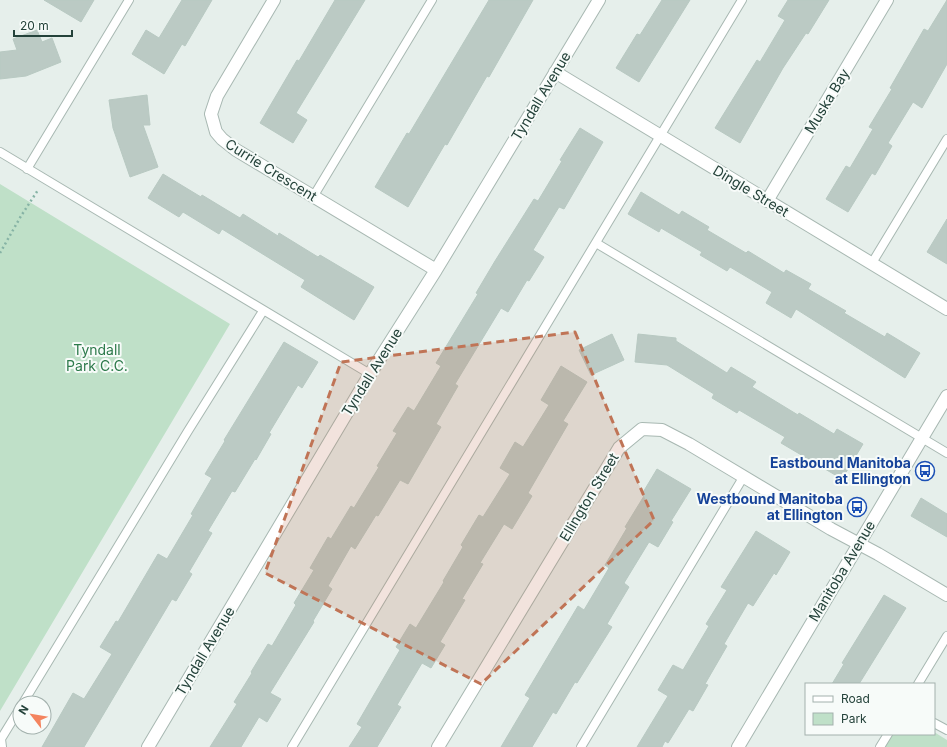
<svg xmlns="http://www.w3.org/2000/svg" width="947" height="747" font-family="Inter,sans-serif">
<rect width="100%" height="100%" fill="#e6efeb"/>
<path fill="#bfe0c8" d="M0,184L230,324L0,711Z
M934,732L947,740V747H884L892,734H934Z"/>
<path fill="#bbcac4" stroke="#b8c9c2" d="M44,0H94L81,22Z
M182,0H212L185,46L182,44L164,74L132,54L146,30L159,38Z
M335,0H365L296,113L307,120L293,143L260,123L297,60L299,61Z
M489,0H533L489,77L487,76L447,145L445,144L408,207L375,187L407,133L409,134Z
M662,0H690L639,82L616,68L637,34L640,35Z
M788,0H829L808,34L806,33L783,68L740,143L715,128L757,60L760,62L785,20L778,16Z
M947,0V64L922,108L913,102L888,143L892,146L875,175L872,173L848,212L826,199L846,166L850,168L873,129L869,127L892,89L890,88L924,29L928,31Z
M37,30L42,42L52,38L61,62L26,76L0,79V52L17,50L13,39Z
M147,95L150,125H143L158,167L130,177L113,128L109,100Z
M580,128L603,142L564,209L559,207L533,250L544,257L529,281L527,280L508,312L501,308L455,384L458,386L436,424L441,427L408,484L400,480L378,516L376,515L355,549L351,546L328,586L332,589L313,621L314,622L270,693L281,699L267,722L259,717L241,747H210L237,704L234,702L252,673L251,672L268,644L272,646L296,605L294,603L314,570L310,568L328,537L331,539L351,506L354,508L379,467L377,466L397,433L393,431L408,407L414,411L441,366L436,363L478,294L476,293L495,261L534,199L538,201L562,161L560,160Z
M163,174L201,197L202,195L240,218L243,214L278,236L279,233L318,257L320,255L374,287L354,320L301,287L305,280L222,229L219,234L183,212L179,217L148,198Z
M641,192L679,215L682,211L709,227L707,230L746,253L748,251L784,273L786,270L811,284L808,289L846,311L844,313L885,337L887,333L920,353L905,378L796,309L791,318L766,303L772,292L730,267L727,271L700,255L702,252L661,228L659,232L628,214Z
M947,219V264L927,252Z
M612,334L624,360L591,375L579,350Z
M638,334L676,338V341L727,373L731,367L756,382L752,387L798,415L799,413L834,434L837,429L863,444L842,479L781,443L785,437L739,410L737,413L712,398L714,394L667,365L635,362Z
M284,342L318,362L302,388L298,385L269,433L271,434L256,460L255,459L235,492L232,491L208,531L212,533L189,572L192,574L176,601L172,599L84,747H42L73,693L84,699L112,654L100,647L116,621L118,622L158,554L167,559L193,515L191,514L212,478L205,474L225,441L224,440Z
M561,366L587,382L563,421L568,424L528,493L532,496L512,529L504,524L480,563L483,564L462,599L465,600L440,642L445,645L431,668L422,663L397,705L401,707L377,747H349L362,727L357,724L400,650L396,647L410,624L416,628L444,582L443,581L463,547L461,545L479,515L483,517L510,474L500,468L515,442L523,447L549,405L541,400Z
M657,469L691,489L671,521L673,522L658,547L649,542L624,583L629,587L607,624L612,627L577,683L575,682L556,714L553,712L532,747H501L530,698L525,695L578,606L584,610L609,568L605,565L627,528L625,527L644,496L642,494Z
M921,498L947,514V537L911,516Z
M756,531L790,552L776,575L774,573L753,606L748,603L724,644L727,646L705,684L708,685L693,711L689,709L668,743L665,741L662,747H637L668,696L658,690L673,665L683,670L709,626L706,624L727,590L721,587Z
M884,595L906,608L859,684H832L844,664L842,663Z"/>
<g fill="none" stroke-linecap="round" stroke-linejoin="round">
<defs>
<path id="lane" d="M0,152L370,374
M27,169L129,0
M313,197L432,0
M596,243L947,453
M872,263L947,139
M918,684L947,636
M23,703L188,431L263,311
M934,723L947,730
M2,747L1,739L20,708
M292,747L742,0
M581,747L744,476
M880,747L888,734"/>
<path id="street" d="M274,0L217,96L211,114L216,132L222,139L236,150L436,270
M555,72L947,309
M767,201L887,0
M148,747L370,374L436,270L599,0
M438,747L619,448L642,429L662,430L689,444L831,529L878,554L947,595
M738,747L947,396"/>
</defs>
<use href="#lane" stroke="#a8b8b2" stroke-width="10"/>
<use href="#street" stroke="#a8b8b2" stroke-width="14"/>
<path stroke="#86b3a5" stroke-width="2.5" stroke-dasharray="2 3" stroke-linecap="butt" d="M0,253L21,216L38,190"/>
<use href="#lane" stroke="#fff" stroke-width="8"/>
<use href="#street" stroke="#fff" stroke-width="12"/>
</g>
<path fill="#c07456" fill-opacity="0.2" stroke="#c07456" stroke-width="3" stroke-dasharray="8 5" stroke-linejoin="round" d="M575,332L654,520L481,684L265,573L341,362Z"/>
<defs>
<symbol id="bus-ring" viewBox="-11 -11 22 22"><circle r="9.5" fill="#f7fbf9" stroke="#1a4fb4" stroke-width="1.5"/><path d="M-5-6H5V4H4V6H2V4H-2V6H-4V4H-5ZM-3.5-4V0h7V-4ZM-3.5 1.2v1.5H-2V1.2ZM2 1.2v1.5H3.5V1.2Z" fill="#1a4fb4"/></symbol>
</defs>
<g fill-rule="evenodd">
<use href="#bus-ring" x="914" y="460" width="22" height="22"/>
<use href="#bus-ring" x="846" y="496" width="22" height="22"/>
</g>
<g text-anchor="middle" stroke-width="4" stroke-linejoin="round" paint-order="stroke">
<g font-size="14" fill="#24423a" stroke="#f7fbf9">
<text transform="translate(541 96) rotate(-59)" y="5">Tyndall Avenue</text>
<text transform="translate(827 101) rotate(-59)" y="5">Muska Bay</text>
<text transform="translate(271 170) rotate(32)" y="5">Currie Crescent</text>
<text transform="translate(751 191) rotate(31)" y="5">Dingle Street</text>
<text transform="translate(372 372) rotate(-58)" y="5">Tyndall Avenue</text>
<text transform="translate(589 497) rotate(-59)" y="5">Ellington Street</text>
<text transform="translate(842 571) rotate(-59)" y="5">Manitoba Avenue</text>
<text transform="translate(205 651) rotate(-59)" y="5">Tyndall Avenue</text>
</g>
<g font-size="14" fill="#2d7a4b" stroke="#f7fbf9">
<text x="97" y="355">Tyndall<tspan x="97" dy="16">Park C.C.</tspan></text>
</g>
<g font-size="14" font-weight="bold" fill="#164399" stroke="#f7fbf9" text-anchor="end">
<text x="911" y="468">Eastbound Manitoba<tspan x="911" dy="16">at Ellington</tspan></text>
<text x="843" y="504">Westbound Manitoba<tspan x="843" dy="16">at Ellington</tspan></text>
</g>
</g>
<rect x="805" y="683" width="130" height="52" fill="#f7fbf9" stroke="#a3b1ad"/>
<rect x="813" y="696" width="20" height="6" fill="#ffffff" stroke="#a3b1ad"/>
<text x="841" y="703" font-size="12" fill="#24423a">Road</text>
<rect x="813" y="713" width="20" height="12" fill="#bfe0c8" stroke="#a3b1ad"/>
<text x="841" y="723" font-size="12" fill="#24423a">Park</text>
<g transform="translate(32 715) rotate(301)"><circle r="19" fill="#f7fbf9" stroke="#a3b1ad"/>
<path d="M0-3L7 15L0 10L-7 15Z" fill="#f4845f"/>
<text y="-6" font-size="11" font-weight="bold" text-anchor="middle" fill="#24423a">N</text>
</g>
<path d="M14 30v6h58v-6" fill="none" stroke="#24423a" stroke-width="2"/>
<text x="20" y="30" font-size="12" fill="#24423a" stroke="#f7fbf9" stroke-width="3" paint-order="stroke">20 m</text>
</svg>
